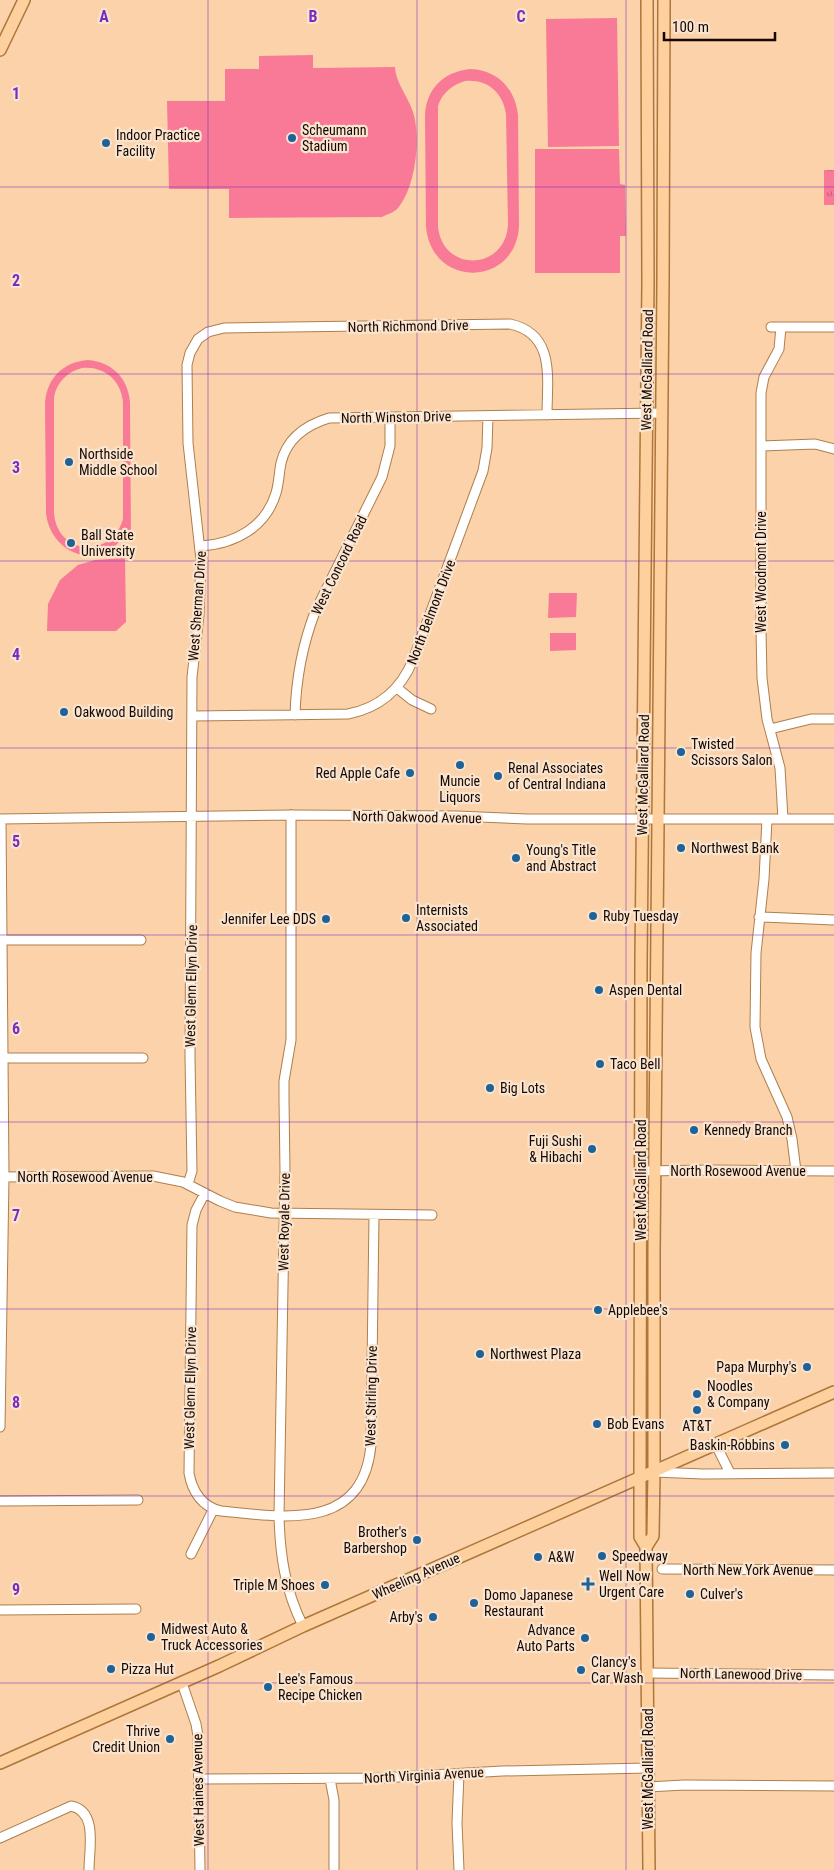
<svg xmlns="http://www.w3.org/2000/svg" width="834" height="1870" font-family="'Roboto Condensed',sans-serif">
<defs>
<pattern id="grass-tufts" width="24" height="20" patternUnits="userSpaceOnUse" patternTransform="scale(1.25)"><rect width="24" height="20" fill="#f97a97"/><path d="M3 7l-1-3M5 7V3M7 7l1-3M15 17l-1-3M17 17v-4M19 17l1-3" fill="none" stroke="#c96279"/></pattern>
</defs>
<rect width="100%" height="100%" fill="#fbd2a9"/>
<path fill="url(#grass-tufts)" d="M824,170H834V205H824Z"/>
<path fill="#f97a97" fill-rule="evenodd" d="M617,18L619,146L548,147L546,19Z
M313,55V68L395,67C395,81 408,97 413,112C421,137 416,187 398,208C394,213 387,214 382,217L229,218V189H169L167,101H225V69H259V56Z
M470,69C497,70 515,88 518,115L519,226C516,287 432,289 426,227L425,116C426,89 443,72 470,69ZM465,81C487,79 503,92 506,114L508,225C505,271 443,273 438,227V106C442,93 452,85 465,81Z
M535,149H619L620,184L625,185L626,236H620V273H535Z
M88,360C112,362 128,378 130,402L131,536L123,537C99,572 50,554 46,513L45,403C47,378 63,362 88,360ZM82,368C104,366 121,380 123,402V519C111,560 57,555 54,513V397C57,382 67,372 82,368Z
M125,558L126,622L116,631H47L48,604L60,580L78,565L95,560Z
M549,593H577L576,617L548,618Z
M550,633H576V650L550,651Z"/>
<g fill="none" stroke-linecap="round" stroke-linejoin="round">
<defs>
<path id="minor" d="M771,327H834
M781,327L779,349L764,377L761,393V630L762,678L767,719L780,768L783,819
M761,446L815,444L834,449
M201,546C235,544 266,527 276,493C279,483 279,473 281,463C287,438 306,425 329,418L662,413
M397,688L412,700L431,709
M295,715C296,679 302,646 315,612L382,477L390,446V417
M192,716L348,714C379,708 401,689 413,660L483,471L487,448L488,416
M770,729L811,719H834
M291,815V1040L284,1081V1099L285,1172L279,1516C280,1555 285,1590 303,1626
M0,819L291,815L456,816L527,819H834
M767,819L764,879L756,953L755,1027L761,1059L787,1117L792,1139L796,1171
M759,917L834,920
M0,940H141
M0,1058H143
M641,1171L712,1170L834,1171
M0,1177L153,1176L183,1182L220,1201L235,1207L271,1213L432,1215
M188,1184L192,1171L190,1057L192,677L199,615L201,560L188,443L187,365L190,353L198,339L208,332L224,328L510,324C556,334 547,379 547,415
M205,1193L196,1210L192,1225L189,1473C192,1491 202,1507 221,1511C284,1517 363,1532 371,1445L374,1215
M0,1427L4,1177L1,819
M716,1445L730,1473
M654,1472L703,1474L834,1473
M0,1501L138,1500
M191,1554L213,1510
M662,1569L834,1570
M0,1610L136,1609
M647,1673L834,1675
M182,1683L196,1724L198,1736L200,1870
M459,1774L457,1823L459,1870
M199,1779L381,1778L502,1771L648,1768
M330,1779L334,1800V1870
M648,1787L684,1785L834,1786
M0,1838L71,1806C98,1811 89,1849 89,1870"/>
<path id="major" d="M0,50L24,0
M646,1547L640,1537V1478L641,961L648,282L647,0
M0,1763L219,1666L303,1626L834,1392
M649,1870L646,1547L653,1536L654,1472V1252L663,283L664,0"/>
</defs>
<use href="#minor" stroke="#ae7f4d" stroke-width="11"/>
<use href="#major" stroke="#ad763b" stroke-width="14"/>
<use href="#minor" stroke="#fff" stroke-width="9"/>
<use href="#major" stroke="#fed09d" stroke-width="11"/>
</g>
<path fill="none" stroke="#7b2cbf" stroke-width="1" stroke-opacity="0.55" d="M208,0V1870M417,0V1870M626,0V1870M0,187H834M0,374H834M0,561H834M0,748H834M0,935H834M0,1122H834M0,1309H834M0,1496H834M0,1683H834"/>
<g fill="#1f6297" stroke="#f9e4cf" stroke-width="2">
<circle cx="292" cy="138" r="5"/>
<circle cx="106" cy="143" r="5"/>
<circle cx="69" cy="462" r="5"/>
<circle cx="71" cy="543" r="5"/>
<circle cx="64" cy="712" r="5"/>
<circle cx="681" cy="752" r="5"/>
<circle cx="460" cy="765" r="5"/>
<circle cx="410" cy="773" r="5"/>
<circle cx="498" cy="776" r="5"/>
<circle cx="681" cy="848" r="5"/>
<circle cx="516" cy="858" r="5"/>
<circle cx="593" cy="916" r="5"/>
<circle cx="406" cy="918" r="5"/>
<circle cx="326" cy="919" r="5"/>
<circle cx="599" cy="990" r="5"/>
<circle cx="600" cy="1064" r="5"/>
<circle cx="490" cy="1088" r="5"/>
<circle cx="694" cy="1130" r="5"/>
<circle cx="592" cy="1149" r="5"/>
<circle cx="598" cy="1310" r="5"/>
<circle cx="480" cy="1354" r="5"/>
<circle cx="807" cy="1367" r="5"/>
<circle cx="697" cy="1394" r="5"/>
<circle cx="697" cy="1410" r="5"/>
<circle cx="597" cy="1424" r="5"/>
<circle cx="785" cy="1445" r="5"/>
<circle cx="417" cy="1540" r="5"/>
<circle cx="602" cy="1556" r="5"/>
<circle cx="538" cy="1557" r="5"/>
<path d="M585.5 1576.5h5v5h5v5h-5v5h-5v-5h-5v-5h5z"/>
<circle cx="325" cy="1585" r="5"/>
<circle cx="690" cy="1594" r="5"/>
<circle cx="474" cy="1603" r="5"/>
<circle cx="433" cy="1617" r="5"/>
<circle cx="151" cy="1637" r="5"/>
<circle cx="585" cy="1638" r="5"/>
<circle cx="111" cy="1669" r="5"/>
<circle cx="581" cy="1670" r="5"/>
<circle cx="268" cy="1687" r="5"/>
<circle cx="170" cy="1739" r="5"/>
</g>
<g text-anchor="middle" stroke-width="4.5" stroke-linejoin="round" paint-order="stroke">
<g font-size="14" fill="#170700" stroke="#f9e4cf" text-anchor="start">
<text x="302" y="135">Scheumann<tspan x="302" dy="16">Stadium</tspan></text>
<text x="116" y="140">Indoor Practice<tspan x="116" dy="16">Facility</tspan></text>
<text x="79" y="459">Northside<tspan x="79" dy="16">Middle School</tspan></text>
<text x="81" y="540">Ball State<tspan x="81" dy="16">University</tspan></text>
<text x="74" y="717">Oakwood Building</text>
<text x="691" y="749">Twisted<tspan x="691" dy="16">Scissors Salon</tspan></text>
<text x="508" y="773">Renal Associates<tspan x="508" dy="16">of Central Indiana</tspan></text>
<text x="400" y="778" text-anchor="end">Red Apple Cafe</text>
<text x="460" y="786" text-anchor="middle">Muncie<tspan x="460" dy="16">Liquors</tspan></text>
<text x="691" y="853">Northwest Bank</text>
<text x="526" y="855">Young's Title<tspan x="526" dy="16">and Abstract</tspan></text>
<text x="416" y="915">Internists<tspan x="416" dy="16">Associated</tspan></text>
<text x="603" y="921">Ruby Tuesday</text>
<text x="316" y="924" text-anchor="end">Jennifer Lee DDS</text>
<text x="609" y="995">Aspen Dental</text>
<text x="610" y="1069">Taco Bell</text>
<text x="500" y="1093">Big Lots</text>
<text x="704" y="1135">Kennedy Branch</text>
<text x="582" y="1146" text-anchor="end">Fuji Sushi<tspan x="582" dy="16">&amp; Hibachi</tspan></text>
<text x="608" y="1315">Applebee's</text>
<text x="490" y="1359">Northwest Plaza</text>
<text x="797" y="1372" text-anchor="end">Papa Murphy's</text>
<text x="707" y="1391">Noodles<tspan x="707" dy="16">&amp; Company</tspan></text>
<text x="607" y="1429">Bob Evans</text>
<text x="697" y="1431" text-anchor="middle">AT&amp;T</text>
<text x="775" y="1450" text-anchor="end">Baskin-Robbins</text>
<text x="407" y="1537" text-anchor="end">Brother's<tspan x="407" dy="16">Barbershop</tspan></text>
<text x="612" y="1561">Speedway</text>
<text x="548" y="1562">A&amp;W</text>
<text x="599" y="1581">Well Now<tspan x="599" dy="16">Urgent Care</tspan></text>
<text x="315" y="1590" text-anchor="end">Triple M Shoes</text>
<text x="700" y="1599">Culver's</text>
<text x="484" y="1600">Domo Japanese<tspan x="484" dy="16">Restaurant</tspan></text>
<text x="423" y="1622" text-anchor="end">Arby's</text>
<text x="161" y="1634">Midwest Auto &amp;<tspan x="161" dy="16">Truck Accessories</tspan></text>
<text x="575" y="1635" text-anchor="end">Advance<tspan x="575" dy="16">Auto Parts</tspan></text>
<text x="591" y="1667">Clancy's<tspan x="591" dy="16">Car Wash</tspan></text>
<text x="121" y="1674">Pizza Hut</text>
<text x="278" y="1684">Lee's Famous<tspan x="278" dy="16">Recipe Chicken</tspan></text>
<text x="160" y="1736" text-anchor="end">Thrive<tspan x="160" dy="16">Credit Union</tspan></text>
</g>
<g font-size="14" fill="#170700" stroke="#f9e4cf">
<text transform="translate(408 326) rotate(-1)" y="5">North Richmond Drive</text>
<text transform="translate(647 370) rotate(-89)" y="5">West McGalliard Road</text>
<text transform="translate(396 417) rotate(-1)" y="5">North Winston Drive</text>
<text transform="translate(339 565) rotate(-64)" y="5">West Concord Road</text>
<text transform="translate(761 572) rotate(-90)" y="5">West Woodmont Drive</text>
<text transform="translate(197 606) rotate(-86)" y="5">West Sherman Drive</text>
<text transform="translate(431 612) rotate(-69)" y="5">North Belmont Drive</text>
<text transform="translate(643 775) rotate(-89)" y="5">West McGalliard Road</text>
<text transform="translate(417 817) rotate(1)" y="5">North Oakwood Avenue</text>
<text transform="translate(191 986) rotate(-89)" y="5">West Glenn Ellyn Drive</text>
<text x="738" y="1176">North Rosewood Avenue</text>
<text x="85" y="1182">North Rosewood Avenue</text>
<text transform="translate(641 1180) rotate(-90)" y="5">West McGalliard Road</text>
<text transform="translate(284 1222) rotate(-89)" y="5">West Royale Drive</text>
<text transform="translate(190 1388) rotate(-89)" y="5">West Glenn Ellyn Drive</text>
<text transform="translate(371 1396) rotate(-89)" y="5">West Stirling Drive</text>
<text x="748" y="1575">North New York Avenue</text>
<text transform="translate(416 1576) rotate(-24)" y="5">Wheeling Avenue</text>
<text transform="translate(741 1674) rotate(1)" y="5">North Lanewood Drive</text>
<text transform="translate(648 1769) rotate(-90)" y="5">West McGalliard Road</text>
<text transform="translate(424 1775) rotate(-3)" y="5">North Virginia Avenue</text>
<text transform="translate(198 1790) rotate(-91)" y="5">West Haines Avenue</text>
</g>
</g>
<g font-size="16" text-anchor="middle" font-weight="bold" fill="#7b2cbf" stroke="#f9e4cf" stroke-width="4.5" stroke-linejoin="round" paint-order="stroke">
<text x="104" y="22">A</text>
<text x="313" y="22">B</text>
<text x="521" y="22">C</text>
<text x="16" y="99">1</text>
<text x="16" y="286">2</text>
<text x="16" y="473">3</text>
<text x="16" y="660">4</text>
<text x="16" y="847">5</text>
<text x="16" y="1034">6</text>
<text x="16" y="1221">7</text>
<text x="16" y="1408">8</text>
<text x="16" y="1595">9</text>
</g>
<path d="M664 32v8h111v-8" fill="none" stroke="#170700" stroke-width="2.5"/>
<text x="672" y="32" font-size="15" fill="#170700" stroke="#f9e4cf" stroke-width="4" paint-order="stroke">100 m</text>
</svg>
